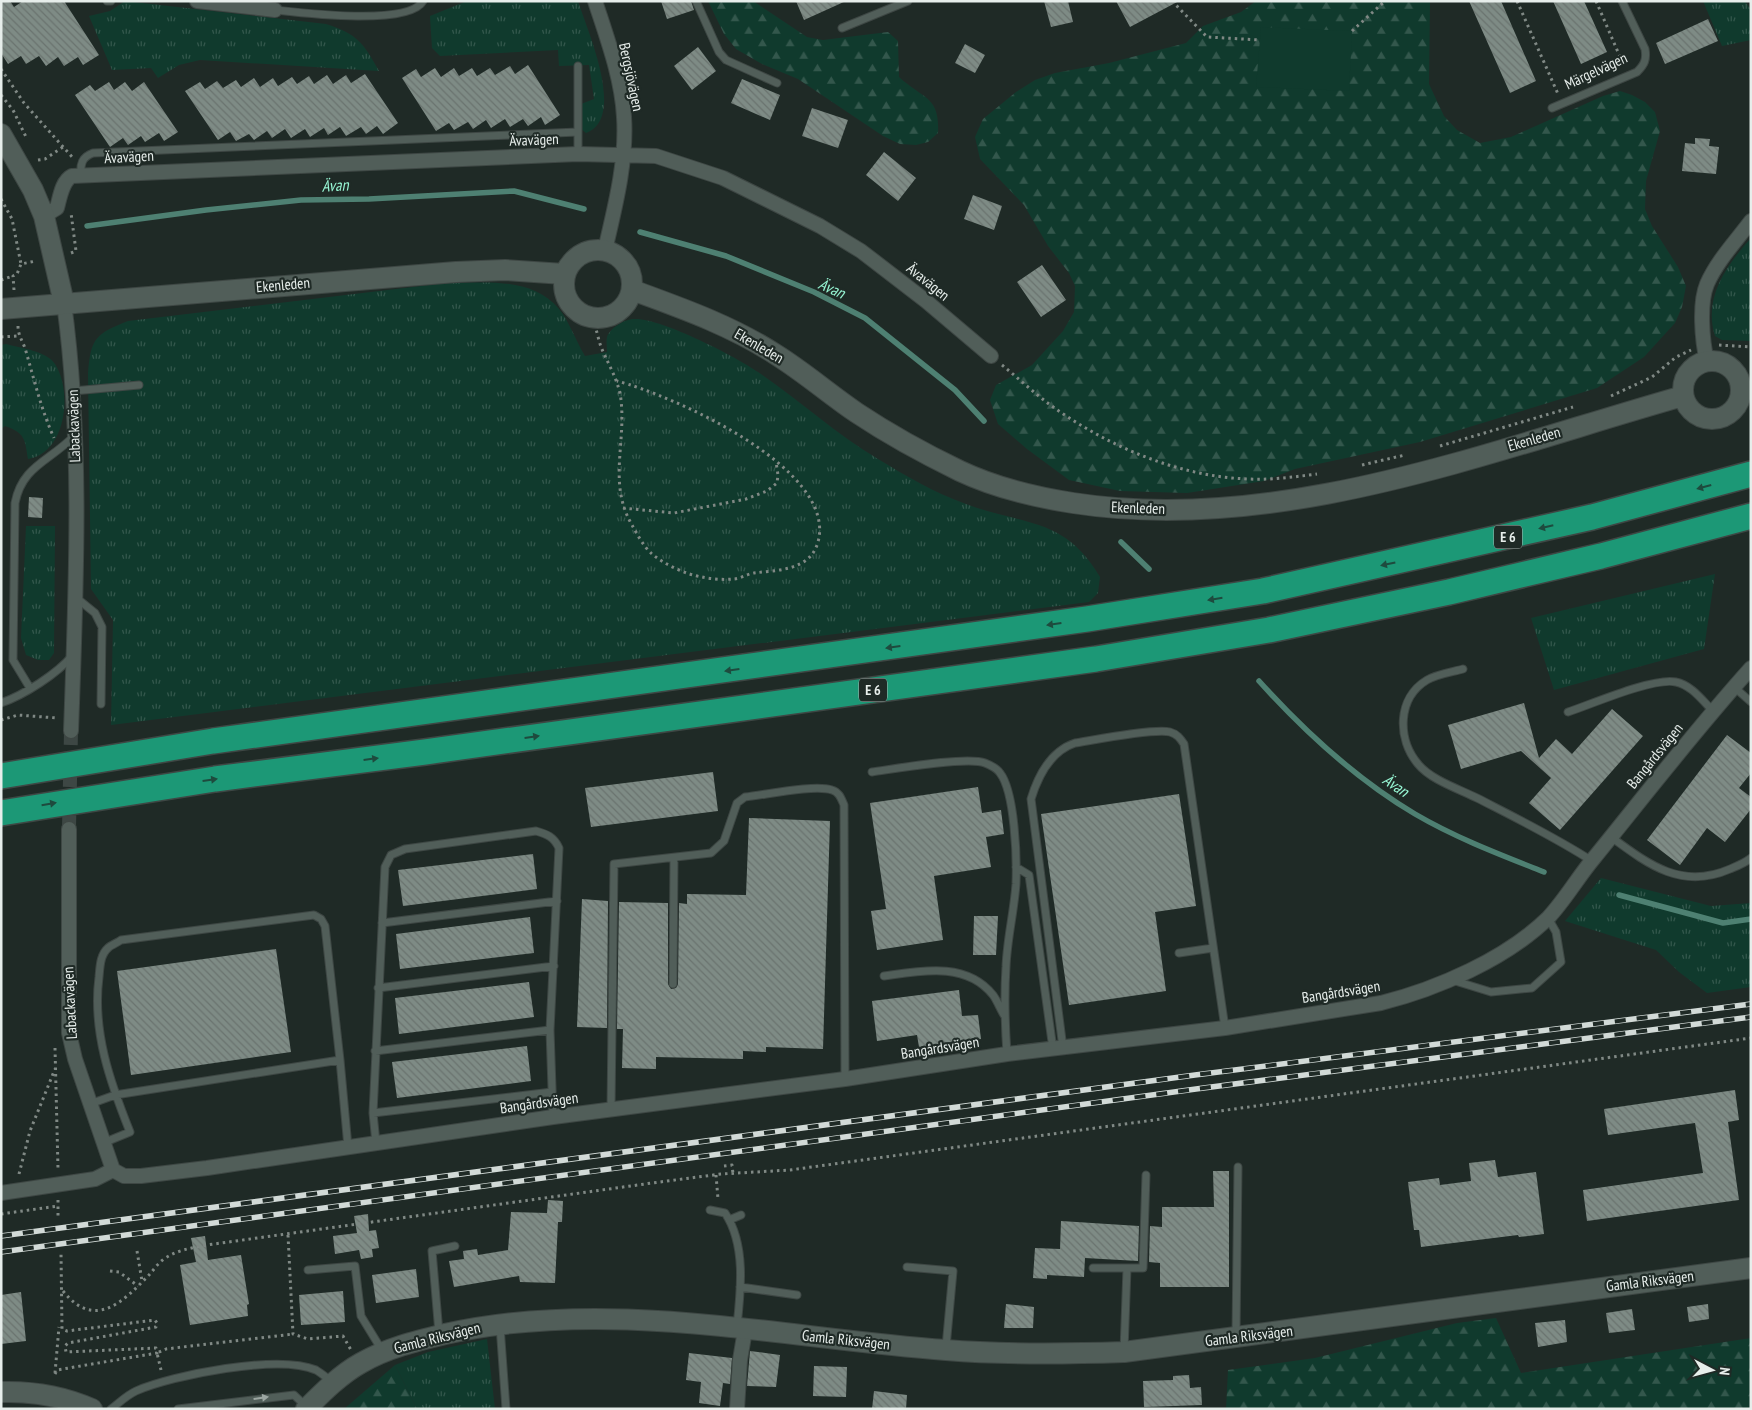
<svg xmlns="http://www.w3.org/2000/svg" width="1752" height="1410" font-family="'PT Sans Narrow',sans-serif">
<defs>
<pattern id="grass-tufts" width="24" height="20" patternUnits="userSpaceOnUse" patternTransform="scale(1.25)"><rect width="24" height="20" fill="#103a2d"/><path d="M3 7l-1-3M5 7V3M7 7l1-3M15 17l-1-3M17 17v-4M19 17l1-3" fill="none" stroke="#33574c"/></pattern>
<pattern id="forest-firs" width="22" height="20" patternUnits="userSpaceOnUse" patternTransform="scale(1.25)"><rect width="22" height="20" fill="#103a2d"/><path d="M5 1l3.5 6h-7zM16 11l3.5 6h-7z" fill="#33574c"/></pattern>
<pattern id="building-back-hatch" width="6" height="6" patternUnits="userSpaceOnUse" patternTransform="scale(1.25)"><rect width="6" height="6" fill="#7e8b85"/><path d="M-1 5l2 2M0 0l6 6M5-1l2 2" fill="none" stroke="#6a736f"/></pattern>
</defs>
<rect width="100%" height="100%" fill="#1f2a26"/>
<path fill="url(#grass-tufts)" d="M125,1L326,24C357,34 363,42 379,71L200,60L179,65L158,78L151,68L112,70L89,16L110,11Z
M467,1H578C587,30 627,118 586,133L580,128L581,104L594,99L589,65L559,66L558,50L440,56L432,48L430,16Z
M1703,1H1745L1751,10V40L1722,46Z
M1751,238V341L1722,340L1715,336C1703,298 1726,266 1751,238Z
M446,283C484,283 531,276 559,309C569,321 576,341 585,356L607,352C607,348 606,341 607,337C610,328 625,319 634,319C659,317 737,357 758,372C799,400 836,434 878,459C906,476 935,493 966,504C1024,526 1064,516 1100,577L1098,593L1089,602L111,725L113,620L91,589L88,373C91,337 96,334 128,321Z
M6,344C20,348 47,351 55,364C73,392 66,453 28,459C25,439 25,433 5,426L1,429V345Z
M26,526H55L54,653L49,660H38L26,655L21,638Z
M1715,574L1704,649L1554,690L1531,618Z
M1601,878L1711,906L1751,903V987L1707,993L1679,972L1656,950L1565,921Z
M487,1339L495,1409H417L395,1365L428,1352Z"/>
<path fill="url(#forest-firs)" d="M708,1H753L807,37L823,40L888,32L898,41L899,77C923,99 940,96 938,133L928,142L916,145L900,144L883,136L798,79L762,64L736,49L724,34Z
M1256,1H1430L1429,84L1444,116L1457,130L1480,143L1511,137L1603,96L1620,91L1632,95L1645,102L1655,112L1660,131L1646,181L1645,209L1652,226L1678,267L1686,286L1682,307L1675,323L1644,357L1597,388L1420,442L1295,469L1264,481L1187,493L1120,491L1069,480L1027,449L998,424L990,400L996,385L1032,365L1063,331L1074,312L1075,286L1069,273L1048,246L1024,205L980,159L975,137L983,119L1016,92L1035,80L1055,73L1109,63L1186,43L1203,26L1241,12Z
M1496,1318L1521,1373L1751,1338V1409H1226L1228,1370L1315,1358L1457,1323Z
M395,1365L417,1409H344Z"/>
<path fill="#103a2d" d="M1261,27L1352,31L1349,91L1256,87Z"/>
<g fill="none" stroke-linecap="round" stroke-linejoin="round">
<path stroke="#4e8072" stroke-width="5.5" d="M87,226L206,210L301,200L369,199L514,191L584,209
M640,232L726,256L814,292L865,318L955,390L984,421
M1121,542L1149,569
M1259,681C1305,732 1356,779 1415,814C1456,838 1501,855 1544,872
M1619,895L1723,923L1751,919"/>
</g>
<path fill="url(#building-back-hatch)" d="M1,1H10L14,7L23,1H64L99,55L83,65L78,57L64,66L58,57L46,66L39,56L26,64L21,56L8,64L1,53Z
M661,1H691L694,10L667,19Z
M796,1H846L804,20Z
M1044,1H1068L1073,22L1051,27Z
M1116,1H1179L1130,27Z
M1469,1H1501L1536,81L1510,93Z
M1553,1H1584L1607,52L1581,64Z
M1708,19L1718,41L1665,64L1656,43Z
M965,44L985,55L975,73L955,63Z
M698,47L716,71L692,90L674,66Z
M528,65L560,115L545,125L541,117L528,126L523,119L510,127L505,119L491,128L486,120L473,129L468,122L454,130L449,123L436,131L402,78L416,69L421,77L435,68L441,77L454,68L459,76L472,68L477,76L490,68L495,75L510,66L515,74Z
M365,74L398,123L383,134L377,126L366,134L361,127L346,136L340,127L328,135L324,128L310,137L305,129L291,138L285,129L272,138L267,131L254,140L249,134L236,141L230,132L218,140L185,91L200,82L205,89L217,81L223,88L236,80L241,87L254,78L260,87L273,78L278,86L292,77L297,84L309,76L314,84L327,75L333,84L346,75L351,83Z
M742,79L780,95L770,120L731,103Z
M109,82L114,90L125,82L132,91L144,82L178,132L164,141L159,133L145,142L141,136L128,145L123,138L110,147L75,95L90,85L95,91Z
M812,108L848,120L838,148L802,136Z
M1695,138L1710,139L1709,146L1719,147L1716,174L1682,171L1685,143L1695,144Z
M884,152L916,178L898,201L866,175Z
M973,195L1002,206L994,230L964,219Z
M1042,265L1066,300L1041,317L1017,282Z
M29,497L43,498L42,518L28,517Z
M1524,703L1539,758L1556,739L1572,754L1612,709L1643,736L1560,830L1529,803L1551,778L1521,751L1461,769L1448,725Z
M1727,735L1751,753V773L1739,788L1751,797V809L1725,842L1707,828L1680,865L1647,840Z
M713,772L718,811L591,827L585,788Z
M978,787L982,813L1001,810L1004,834L986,837L991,867L934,876L943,940L877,950L871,911L886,909L870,803Z
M1179,794L1196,906L1155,912L1166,991L1069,1005L1041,814Z
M749,818L830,821L823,1049L766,1047V1052L743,1051V1059L656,1057V1069L622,1068L623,1029H617L619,902L668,903V984L671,989L676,988L678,984L679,903L687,904V894L746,895Z
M533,854L537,889L403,906L398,870Z
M582,899L608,901L607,1028L577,1027Z
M974,916H998L996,955H973Z
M530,917L534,953L400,969L396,934Z
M276,949L291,1052L131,1075L117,971Z
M529,982L534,1017L399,1034L395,998Z
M959,990L962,1016L978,1015L981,1039L919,1047L917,1035L877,1041L872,1001Z
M527,1046L531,1081L397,1098L392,1062Z
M1735,1090L1739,1120L1728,1122L1739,1200L1587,1221L1583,1190L1703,1173L1695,1123L1608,1135L1604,1109Z
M1495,1160L1498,1177L1536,1172L1544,1234L1519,1237L1518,1235L1421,1247L1419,1230H1414L1408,1182L1439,1178L1440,1185L1471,1181L1469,1163Z
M1213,1171H1229V1287H1160V1263L1149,1262L1150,1226L1162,1227V1207H1214Z
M548,1200L563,1201L562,1222H558L555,1283L520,1282L519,1276L454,1287L449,1261L464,1259L463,1251L477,1249L478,1255L508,1250L511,1212L547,1213Z
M368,1214L369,1231L376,1230L379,1248L372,1249L373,1257L361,1259L359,1250L335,1254L333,1236L357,1233L354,1216Z
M1061,1221L1139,1226L1138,1261L1085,1258L1084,1277L1047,1275V1279L1033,1278L1035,1248L1060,1249Z
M205,1236L208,1260L241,1255L249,1304L247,1305L248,1316L190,1325L180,1265L196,1262L191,1238Z
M416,1269L419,1297L376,1303L372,1275Z
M343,1291L345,1322L301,1325L299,1295Z
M21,1292L26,1341L1,1344V1295Z
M1006,1304L1034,1307L1033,1328H1004Z
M1708,1304L1709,1319L1689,1322L1687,1307Z
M1632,1309L1635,1330L1609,1333L1606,1313Z
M1565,1320L1567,1342L1538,1347L1535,1323Z
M750,1351L780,1355L776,1387L747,1386Z
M689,1353L732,1358L730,1384L723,1383L720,1406L699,1403L701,1382L686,1380Z
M814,1366L847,1367L846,1397L813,1396Z
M1189,1375L1190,1388L1201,1387L1202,1405L1144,1407L1143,1381L1173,1380V1376Z
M874,1391L907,1395L906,1409H872Z"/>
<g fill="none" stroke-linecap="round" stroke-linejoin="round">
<path stroke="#3d4744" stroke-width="14" stroke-dasharray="14 7" stroke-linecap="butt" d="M69,829L71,731"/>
<defs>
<path id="lane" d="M107,1H111
M696,1L719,52L726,60L777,83
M275,10C302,13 409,26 423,1
M842,28L908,1
M578,66V154
M1552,108L1637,72C1644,65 1647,60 1645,49L1622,1
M81,175C80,164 82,157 93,153L578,132
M73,391L139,385
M74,596L95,613L102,627L101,704
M1463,669C1452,672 1437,674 1427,680C1397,698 1397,739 1418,764C1431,780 1459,789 1477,798C1516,818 1555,837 1592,861
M1734,687L1751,702
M30,688L13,660L15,503C22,466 50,461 74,436
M1,703C24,695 57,674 73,655
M1568,712C1592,704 1654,677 1676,682C1691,685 1702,700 1712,710
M872,772C894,769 967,756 985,763C990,765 997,768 1000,773C1015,792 1017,859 1016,884C1014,912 1007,939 1006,967C1004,997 1005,1025 1007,1054
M1611,837C1649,865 1682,890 1730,869C1737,866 1745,863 1751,858
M1016,867L1029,875L1053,1049
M382,923L557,901
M1179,953L1213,948
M884,976C920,971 966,961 993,995C997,1000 1000,1009 1004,1015
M1452,980L1491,992L1532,988L1561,962L1556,932L1548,918
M673,984L674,858
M378,988L554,966
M1063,1048L1031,799C1038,776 1051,751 1075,743C1094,740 1155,728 1170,732C1177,734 1180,738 1184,744L1225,1028
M375,1051L550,1030
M90,1104L115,1095L340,1060L348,1147
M611,1109L614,864L711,853L724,841L737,803L745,797C765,795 815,784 832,790C839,792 841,798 844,805L845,1079
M373,1113L552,1092
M103,1143L130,1132C110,1082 92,1031 99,977C100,967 100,955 108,948C111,945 117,943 121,940L314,915L321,919L325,926L340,1060
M376,1143L373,1113L385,867L391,855L405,849L536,831C547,834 554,837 559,848L550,1030L553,1117
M710,1210L725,1213C746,1244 741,1290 737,1326
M729,1220L741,1215
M907,1267L953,1271L946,1347
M1093,1268H1127
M308,1270L355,1266L361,1316L383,1352
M740,1287L797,1295
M500,1326L506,1409
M439,1333L432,1251L455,1246
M1236,1335L1238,1167
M1124,1351L1127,1268H1143L1146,1175
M111,1409C119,1403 127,1395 136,1391C173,1375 278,1354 316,1370C321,1373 327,1378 331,1381
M178,1409L294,1395L307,1407"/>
<path id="street" d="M197,1L275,10
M595,1C607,38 622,78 624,117C627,161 615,207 605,250
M44,216L57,208C60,197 62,181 72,176L578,154L656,156L723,178L820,226L861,251L926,301L991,356
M64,303C83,444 76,589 71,731
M1707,361C1702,341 1699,303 1707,284C1717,261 1736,241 1751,221
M69,829V1033L75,1059L113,1170
M113,1170L124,1176H141L207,1168L553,1117L845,1079L1007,1054L1225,1028L1381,1003C1437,989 1506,959 1548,918C1565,900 1578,877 1594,858C1646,794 1696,729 1751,668
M1,1193L95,1179L113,1170
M737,1409L740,1360L745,1330"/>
<path id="secondary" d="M1,134L33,190L44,216L64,303
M564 284a34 34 0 1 1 68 0a34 34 0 1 1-68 0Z
M632,290C681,308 730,325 775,354C804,372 829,394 857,413C890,435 925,454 960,471C996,488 1034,497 1073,503C1279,535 1488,451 1683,396
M1,309L456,272L505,270L564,274
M1683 390a29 29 0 1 1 58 0a29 29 0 1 1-58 0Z
M1,1392C34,1391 63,1396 92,1409
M306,1409C323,1392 341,1374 361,1363C387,1348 416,1341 445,1334C610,1297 780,1338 946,1350C1006,1355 1065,1354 1124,1352L1751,1268"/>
<path id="highway" d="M1,776L213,741L1087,619L1263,591L1592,517L1751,474
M1,813L215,779L425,752L1096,659L1269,630L1449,592L1601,556L1751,516"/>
</defs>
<use href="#lane" stroke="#3e4744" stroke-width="9"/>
<use href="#street" stroke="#3e4744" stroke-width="16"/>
<use href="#secondary" stroke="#3e4744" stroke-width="22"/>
<use href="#highway" stroke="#3e4744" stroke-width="28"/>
<path stroke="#808985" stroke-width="3" stroke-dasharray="2.5 4" stroke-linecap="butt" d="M1172,1L1207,37L1260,40
M1517,1L1558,94
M1596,1L1624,66
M1352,31L1385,1
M1,69L24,103L73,158
M1,95L13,110L27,139
M38,160L45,159L63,147
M1,199L12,219L21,264
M71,253L76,251L71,213
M1,280L13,276
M14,290L13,276L17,274L21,264L36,261
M593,318C596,328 598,338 601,347C608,364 619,381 621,400C626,444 608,484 632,525C637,534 644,547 651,553C663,564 687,575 702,577C711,579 724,580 733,579C740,579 747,574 754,573C777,570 810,571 818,542C838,468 671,395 617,381
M18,326C18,335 22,340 25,348C34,379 41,409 54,438
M1,337L18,336
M1719,345L1751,347
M1002,365C1018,378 1033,392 1049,404C1105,445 1178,477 1249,479C1272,480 1294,477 1317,474
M1611,396L1652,377L1676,357L1691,350
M1440,446L1573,407
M1362,465L1405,455
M623,508L674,513L746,499L767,491L777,483L778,475L776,462
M1,720L18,715L57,718
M55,1048L58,1169
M724,1166L732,1165L733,1174
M19,1174L30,1131L55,1069
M716,1175L718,1199
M58,1200V1217
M1,1214L58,1206
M288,1235L293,1334L308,1339L343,1336L351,1350
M137,1251L142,1281
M110,1271L119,1272L138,1286
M63,1291C94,1330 122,1303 148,1276C153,1271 157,1264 164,1259C177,1250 191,1248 207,1245L652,1183L721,1174L790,1170L1751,1038
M161,1370L157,1353L166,1349L293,1334
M55,1373L59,1327
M55,1374L57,1370L157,1353L156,1348L66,1352L65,1346L68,1343L156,1327L157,1323L155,1320L67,1331L62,1329L61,1253"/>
<use href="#lane" stroke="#515e59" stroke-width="7"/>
<use href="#street" stroke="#515e59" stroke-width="14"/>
<use href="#secondary" stroke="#515e59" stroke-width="20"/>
<use href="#highway" stroke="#1c9876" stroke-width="25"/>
<defs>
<path id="rail" d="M1,1236L1195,1075L1751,1004
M1,1252L1196,1089L1751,1017"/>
</defs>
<use href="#rail" stroke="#d2dad7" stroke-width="5.5"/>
<use href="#rail" stroke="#1f2a26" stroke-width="4" stroke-dasharray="11" stroke-linecap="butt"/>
</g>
<defs><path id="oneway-solid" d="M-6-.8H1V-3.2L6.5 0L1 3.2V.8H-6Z" transform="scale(1.25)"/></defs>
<g fill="#1e4b3e">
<use href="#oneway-solid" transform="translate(1704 487) rotate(165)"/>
<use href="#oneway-solid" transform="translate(1546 527) rotate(167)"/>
<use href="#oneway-solid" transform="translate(1388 564) rotate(168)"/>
<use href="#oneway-solid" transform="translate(1215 599) rotate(171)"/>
<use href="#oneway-solid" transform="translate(1054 624) rotate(172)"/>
<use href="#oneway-solid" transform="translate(893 647) rotate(172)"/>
<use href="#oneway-solid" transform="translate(732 670) rotate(172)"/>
<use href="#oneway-solid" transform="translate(532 737) rotate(-8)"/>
<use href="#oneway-solid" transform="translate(371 759) rotate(-7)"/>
<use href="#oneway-solid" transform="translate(210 780) rotate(-8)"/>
<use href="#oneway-solid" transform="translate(49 804) rotate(-10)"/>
</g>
<use fill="#9ca6a2" href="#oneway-solid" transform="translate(261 1398) rotate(-8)"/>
<g text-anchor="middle" stroke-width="4.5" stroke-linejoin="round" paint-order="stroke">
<g fill="#1f2a26" stroke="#abb3b0" stroke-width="1">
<rect x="1494" y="525.5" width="28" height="23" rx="4"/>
<rect x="859" y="678.5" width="28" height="23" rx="4"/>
</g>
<g font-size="14" font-weight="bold" fill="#e7eeeb">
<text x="1508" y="542">E 6</text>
<text x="873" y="695">E 6</text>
</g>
<g font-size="15" fill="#e7eeeb" stroke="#1f2a26">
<text transform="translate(1596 71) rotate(-25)" y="5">Märgelvägen</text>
<text transform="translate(631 77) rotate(78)" y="5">Bergsjövägen</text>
<text transform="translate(534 140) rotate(-2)" y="5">Ävavägen</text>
<text transform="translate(129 157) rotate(-3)" y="5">Ävavägen</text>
<text transform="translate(928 282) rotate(39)" y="5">Ävavägen</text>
<text transform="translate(283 285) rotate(-5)" y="5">Ekenleden</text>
<text transform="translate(759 346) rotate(30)" y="5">Ekenleden</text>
<text transform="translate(74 426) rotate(-92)" y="5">Labackavägen</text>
<text transform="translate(1534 439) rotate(-16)" y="5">Ekenleden</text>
<text transform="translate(1138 508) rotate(2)" y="5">Ekenleden</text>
<text transform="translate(1655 756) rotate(-51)" y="5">Bangårdsvägen</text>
<text transform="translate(1341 992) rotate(-9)" y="5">Bangårdsvägen</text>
<text transform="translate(70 1003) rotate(-93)" y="5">Labackavägen</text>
<text transform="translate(940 1048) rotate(-9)" y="5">Bangårdsvägen</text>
<text transform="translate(539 1103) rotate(-8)" y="5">Bangårdsvägen</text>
<text transform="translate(1650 1281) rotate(-7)" y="5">Gamla Riksvägen</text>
<text transform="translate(1249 1336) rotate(-7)" y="5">Gamla Riksvägen</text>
<text transform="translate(437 1338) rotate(-14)" y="5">Gamla Riksvägen</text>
<text transform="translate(846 1340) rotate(6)" y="5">Gamla Riksvägen</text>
</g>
<g font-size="16" font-style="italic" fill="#97f6d4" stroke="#1f2a26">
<text transform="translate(335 185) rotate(-3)" y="6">Ävan</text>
<text transform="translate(832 288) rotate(24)" y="6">Ävan</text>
<text transform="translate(1396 785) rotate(34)" y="6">Ävan</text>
</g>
</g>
<rect width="1752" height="1410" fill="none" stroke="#e7eeeb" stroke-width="5"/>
<g transform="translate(1712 1370) rotate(96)" stroke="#1f2a26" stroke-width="4" paint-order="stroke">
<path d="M0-4L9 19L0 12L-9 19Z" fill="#e7eeeb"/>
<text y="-8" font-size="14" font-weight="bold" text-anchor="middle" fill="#e7eeeb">N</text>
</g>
</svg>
